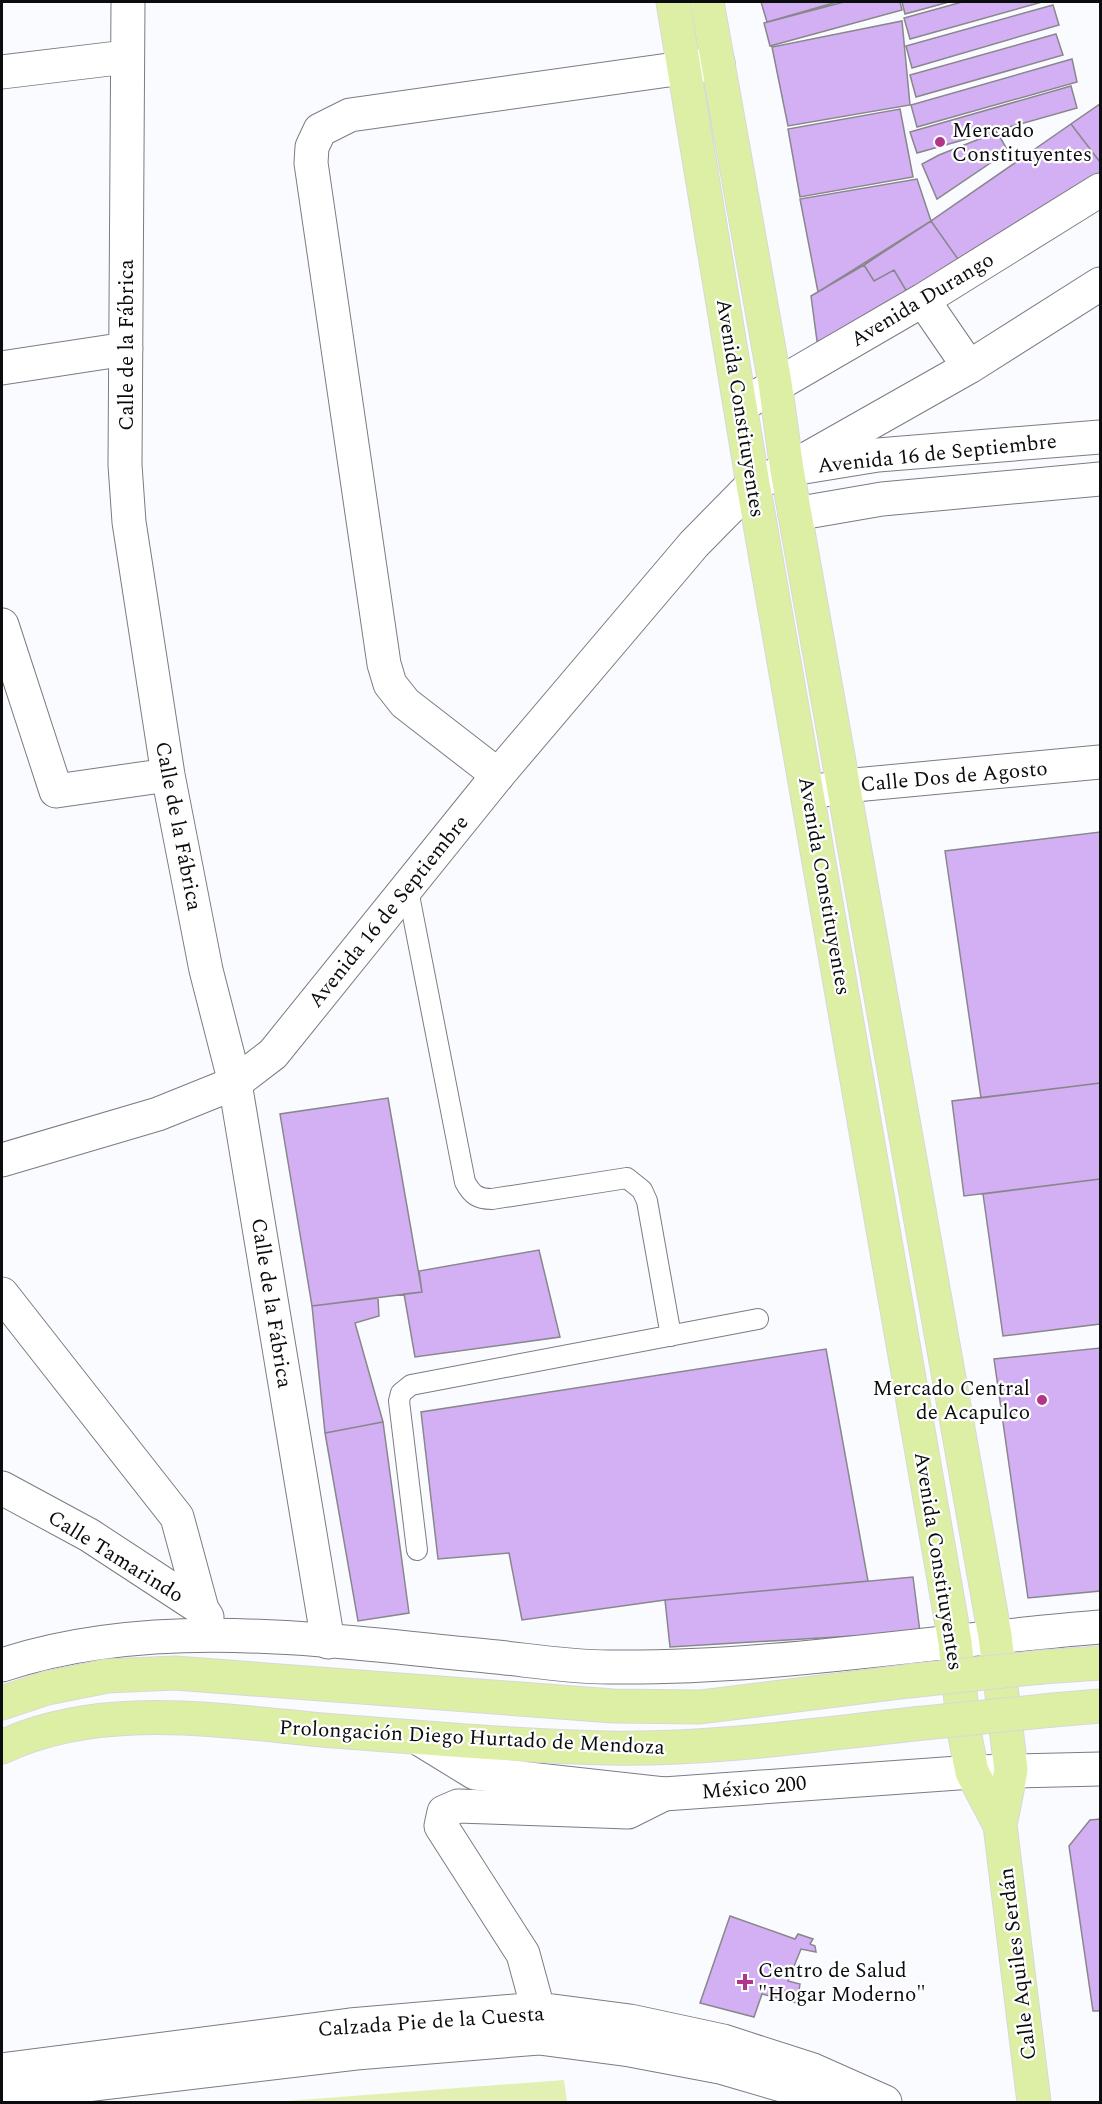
<svg xmlns="http://www.w3.org/2000/svg" width="1102" height="2104" font-family="Spectral,serif">
<rect width="100%" height="100%" fill="#fafbff"/>
<path fill="#e3f0b4" d="M564,2080L567,2102H273Z"/>
<path fill="#d3b0f4" stroke="#89868c" stroke-width="1.5" d="M761,2H837L767,22Z
M844,2H900L902,10L770,46L764,23Z
M902,2H949L905,14Z
M962,2H1042L910,39L904,18Z
M1053,5L1059,25L912,68L906,46Z
M902,21L910,105L788,126L772,47Z
M1056,34L1063,55L916,97L910,75Z
M1072,59L1077,82L917,127L911,105Z
M1071,86L1077,108L917,153L910,132Z
M1100,104V162L1071,124Z
M900,109L913,177L800,197L788,129Z
M1071,124L1100,162V178L960,262L931,221Z
M997,132L1008,151L937,199L922,164L939,155Z
M917,179L931,221L818,292L800,199Z
M931,221L960,262L910,297L894,270L874,281L864,265Z
M864,265L874,281L894,270L910,297L831,343L817,341L811,296Z
M1100,832V1083L981,1098L945,851Z
M1100,1083V1179L964,1196L952,1101Z
M388,1098L422,1292L312,1306L280,1114Z
M1100,1179V1324L1003,1336L983,1194Z
M539,1250L560,1337L415,1357L404,1294L422,1292L419,1271Z
M378,1298L379,1316L355,1323L383,1422L325,1433L312,1306Z
M1100,1348V1591L1028,1598L994,1359Z
M826,1349L868,1581L665,1600L522,1620L509,1553L438,1559L421,1412Z
M383,1422L409,1613L358,1621L325,1433Z
M913,1577L920,1632L670,1647L665,1600Z
M1100,1819V2011H1093L1069,1846L1090,1820Z
M730,1916L795,1939L798,1934L813,1939L810,1944L815,1946L816,1952L801,1949L788,1981L800,1984L797,2003L762,1994L754,2017L700,2003Z"/>
<g fill="none" stroke-linecap="round" stroke-linejoin="round">
<defs>
<path id="lane" d="M407,885L465,1182C472,1195 478,1199 492,1199L627,1178L642,1190L647,1201L671,1336
M417,1550L399,1401L401,1393L411,1385L758,1319"/>
<path id="street" d="M128,2L125,465L129,522L168,775L206,970L235,1083L328,1642
M2,72L126,57
M2,368L126,349
M792,469L878,455L1100,437
M795,514L882,499L1100,479
M2,625L56,791L168,775
M498,775L405,703L390,684L384,664L311,163L312,147L320,130L350,115L718,63
M809,793L844,786L1100,762
M2,1294L177,1517L202,1609
M2,1488L89,1535L202,1609L207,1617
M539,2030L538,2009L523,1954L441,1826L444,1812L458,1806L628,1812L664,1794
M2,2070L350,2025L538,2009L630,2021L723,2041L813,2070L885,2102
M2,2095L356,2053L539,2038L630,2050L720,2067L806,2092L830,2102"/>
<path id="secondary" d="M923,300L969,367
M742,405L923,300L1100,190
M2,1160L158,1114L235,1083L273,1054L498,775L694,544L753,484L787,470L969,367L1100,284
M2,1665C160,1613 335,1642 497,1657C534,1661 571,1667 608,1667C773,1669 937,1640 1100,1627
M418,1738L475,1773L664,1794L972,1772L1100,1769"/>
<path id="primary" d="M673,2L753,484L955,1642L964,1731L972,1772L1000,1825
M707,2L775,383L787,470L995,1636L1011,1770L1000,1825L1034,2102
M1042,1667L1100,1663
M2,1703L47,1688L107,1676L175,1673L613,1706L700,1707L909,1681
M1053,1710L1100,1706
M2,1747C103,1699 227,1722 334,1731C426,1738 518,1746 610,1748C712,1750 812,1735 914,1724"/>
</defs>
<use href="#lane" stroke="#7b7c82" stroke-width="22"/>
<use href="#street" stroke="#7b7c82" stroke-width="35"/>
<use href="#secondary" stroke="#7b7c82" stroke-width="35"/>
<use href="#primary" stroke="#d8d8d8" stroke-width="35"/>
<use href="#lane" stroke="#fff" stroke-width="20"/>
<use href="#street" stroke="#fff" stroke-width="33"/>
<use href="#secondary" stroke="#fff" stroke-width="33"/>
<use href="#primary" stroke="#ddefa4" stroke-width="33"/>
<defs>
<path id="primary-bridge" d="M909,1681L1042,1667
M914,1724L1053,1710"/>
</defs>
<use href="#primary-bridge" stroke="#d8d8d8" stroke-width="35" stroke-linecap="butt"/>
<use href="#primary-bridge" stroke="#ddefa4" stroke-width="33"/>
</g>
<g fill="#b13689" stroke="#fff" stroke-width="2">
<circle cx="940" cy="142" r="6"/>
<circle cx="1042" cy="1400" r="6"/>
<path d="M742 1973h6v6h6v6h-6v6h-6v-6h-6v-6h6z"/>
</g>
<g text-anchor="middle" stroke-width="4.5" stroke-linejoin="round" paint-order="stroke">
<g font-size="21" fill="#0b0c0e" stroke="#fff" text-anchor="start">
<text x="952" y="137">Mercado<tspan x="952" dy="24">Constituyentes</tspan></text>
<text x="1030" y="1395" text-anchor="end">Mercado Central<tspan x="1030" dy="24">de Acapulco</tspan></text>
<text x="758" y="1977">Centro de Salud<tspan x="758" dy="24">"Hogar Moderno"</tspan></text>
</g>
<g font-size="21" fill="#0b0c0e" stroke="#fff">
<text transform="translate(922 299) rotate(-31)" y="7">Avenida Durango</text>
<text transform="translate(126 345) rotate(-90)" y="7">Calle de la Fábrica</text>
<text transform="translate(741 408) rotate(81)" y="7">Avenida Constituyentes</text>
<text transform="translate(937 453) rotate(-6)" y="7">Avenida 16 de Septiembre</text>
<text transform="translate(954 776) rotate(-5)" y="7">Calle Dos de Agosto</text>
<text transform="translate(179 826) rotate(79)" y="7">Calle de la Fábrica</text>
<text transform="translate(825 886) rotate(80)" y="7">Avenida Constituyentes</text>
<text transform="translate(388 911) rotate(-51)" y="7">Avenida 16 de Septiembre</text>
<text transform="translate(272 1303) rotate(81)" y="7">Calle de la Fábrica</text>
<text transform="translate(116 1556) rotate(32)" y="7">Calle Tamarindo</text>
<text transform="translate(939 1561) rotate(81)" y="7">Avenida Constituyentes</text>
<text transform="translate(472 1737) rotate(3)" y="7">Prolongación Diego Hurtado de Mendoza</text>
<text transform="translate(754 1787) rotate(-5)" y="7">México 200</text>
<text transform="translate(1017 1964) rotate(-97)" y="7">Calle Aquiles Serdán</text>
<text transform="translate(431 2021) rotate(-4)" y="7">Calzada Pie de la Cuesta</text>
</g>
</g>
<rect width="1102" height="2104" fill="none" stroke="#0b0c0e" stroke-width="6"/>
</svg>
